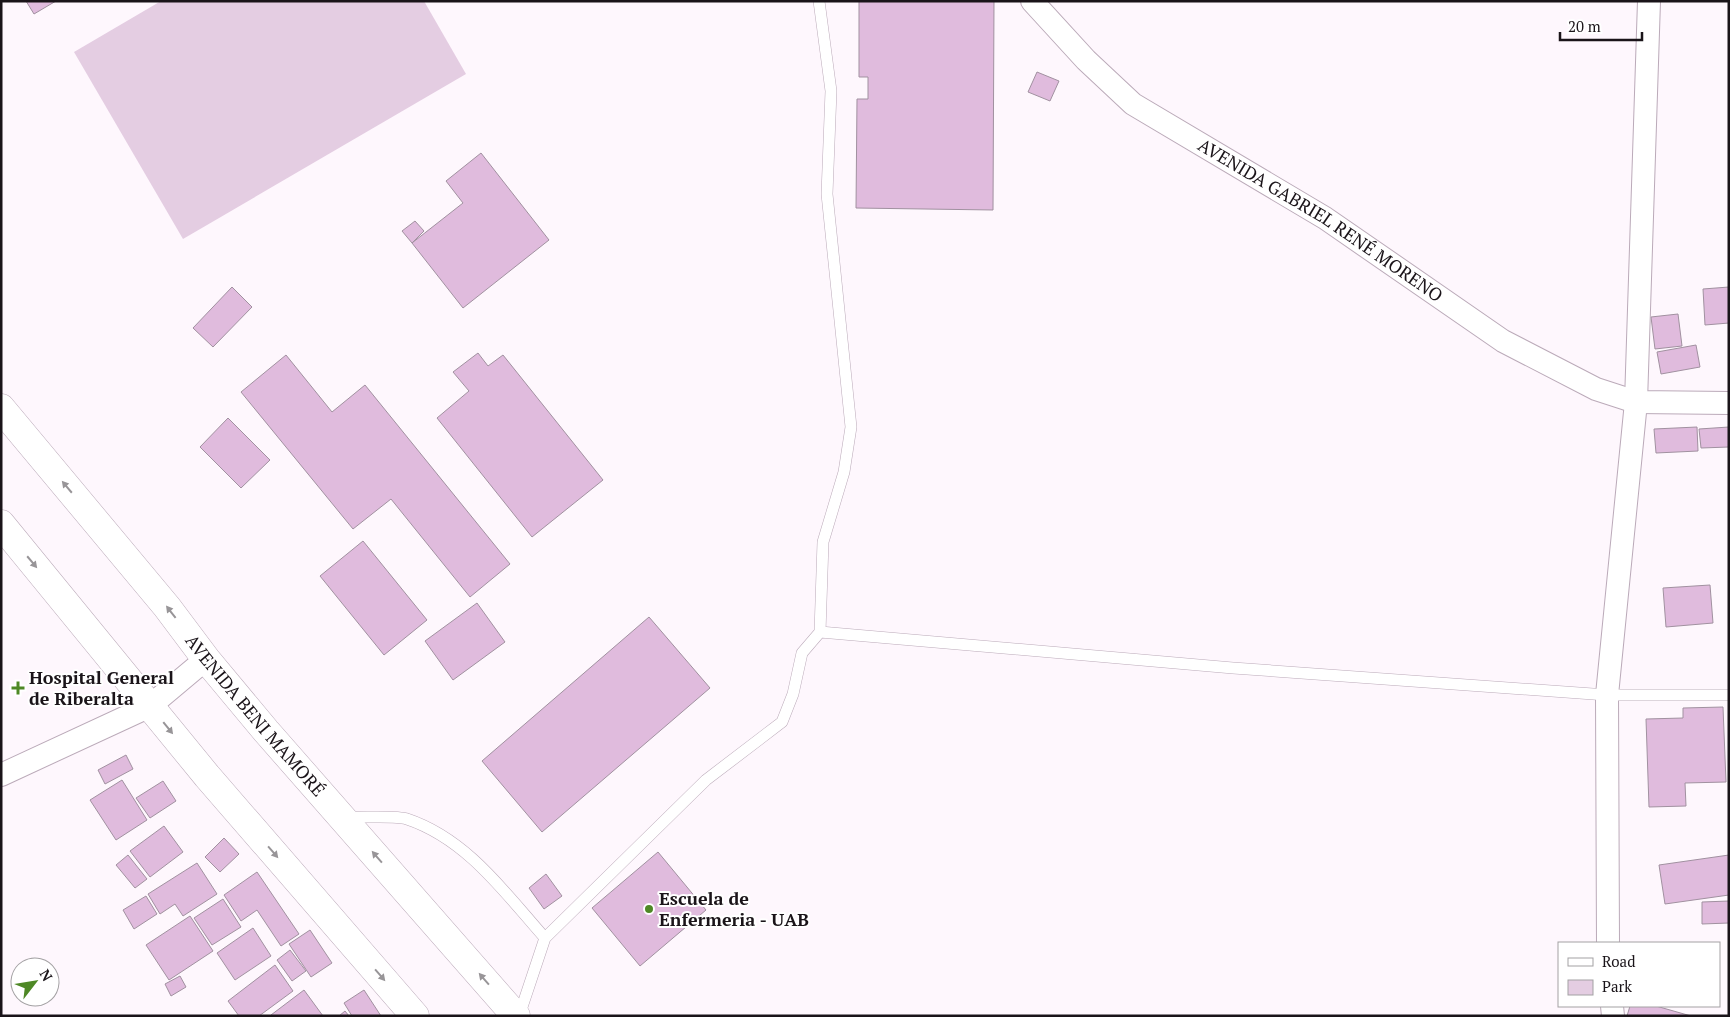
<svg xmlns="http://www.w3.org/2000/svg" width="1730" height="1017" font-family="'PT Serif',serif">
<rect width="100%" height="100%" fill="#fef7fd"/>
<path fill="#e4cde2" d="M161,1H424L466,74L183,239L74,52Z"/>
<path fill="#e0bbdd" stroke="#a191a0" d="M26,1H56L34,14Z
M859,1H994L993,210L856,208L857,99H868V77H859Z
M1037,72L1059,81L1050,101L1028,92Z
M481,153L549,240L463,308L412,243L463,203L446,181Z
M415,221L424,231L412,243L402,231Z
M232,287L252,307L213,347L193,328Z
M1729,287V323L1705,325L1703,289Z
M1678,314L1682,346L1655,349L1651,317Z
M1696,345L1700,367L1661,374L1657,352Z
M478,353L488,366L503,355L603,480L532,537L437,418L469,391L453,372Z
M286,355L332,412L365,385L510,564L470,597L391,499L353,529L241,392Z
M228,418L270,460L241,488L200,447Z
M1697,427L1698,451L1656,453L1654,429Z
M1729,427V447L1701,448L1699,429Z
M363,541L427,620L384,655L320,576Z
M1710,585L1713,623L1666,627L1663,588Z
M477,603L505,642L453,680L425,641Z
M649,617L710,688L542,832L482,761Z
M1723,707L1726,782L1685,783L1686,806L1649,807L1646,719L1683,718V708Z
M126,755L133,769L105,784L98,770Z
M122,780L147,820L116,840L90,800Z
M163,781L176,801L150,818L136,798Z
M164,826L183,852L150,877L130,851Z
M224,838L239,854L220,872L205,857Z
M658,852L706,910L640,966L592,908Z
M128,855L147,879L135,888L116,865Z
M1729,855V895L1665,904L1659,865Z
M197,863L217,894L183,916L175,904L160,914L148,894Z
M257,872L299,934L281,946L257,910L241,921L224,895Z
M546,874L562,896L544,909L529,888Z
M146,896L157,914L134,929L123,910Z
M223,899L241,927L212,945L194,918Z
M1729,901V923L1702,924V902Z
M190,916L213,951L169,980L146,945Z
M253,928L271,956L235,980L217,953Z
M310,930L332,963L311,977L289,944Z
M290,950L306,971L292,981L277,960Z
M275,965L293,991L259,1016H239L228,1001Z
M180,976L186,987L171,996L165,984Z
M304,990L323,1016H271V1015Z
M364,990L381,1016H352L344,1003Z
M1630,1006H1656L1691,1016H1627Z
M345,1011L349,1016H339Z"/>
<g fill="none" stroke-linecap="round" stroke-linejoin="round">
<defs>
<path id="service" d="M820,632L1233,668L1607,695H1729
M346,817C360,818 396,815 407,819C467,839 505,893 545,938
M519,1016L545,938L706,780L782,722L793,694L802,653L820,632L823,542L844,472L851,427L827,194L831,91L819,1"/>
<g id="minor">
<path id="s1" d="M1032,1L1086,60L1133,104L1325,218L1503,341L1596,389L1636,402L1729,403"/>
<path d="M1,775L150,706L206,659"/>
<path d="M1608,943L1607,695L1636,402L1649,1"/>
<path d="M1612,1006L1613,1016"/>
</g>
<g id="tertiary">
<path id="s2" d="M1,408L167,607L206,659L266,731L516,1016"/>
<path d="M1,524L207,776L415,1016"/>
</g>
</defs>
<use href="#service" stroke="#bbaab9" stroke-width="12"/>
<use href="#minor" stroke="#bbaab9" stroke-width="24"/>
<use href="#tertiary" stroke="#bbaab9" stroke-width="29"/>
<use href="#service" stroke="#fff" stroke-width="11"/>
<use href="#minor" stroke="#fff" stroke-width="22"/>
<use href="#tertiary" stroke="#fff" stroke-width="28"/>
</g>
<defs><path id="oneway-solid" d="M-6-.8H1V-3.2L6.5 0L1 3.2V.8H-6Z" transform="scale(1.25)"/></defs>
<g fill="#989598">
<use href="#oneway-solid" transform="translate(67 487) rotate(-130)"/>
<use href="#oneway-solid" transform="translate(32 562) rotate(50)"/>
<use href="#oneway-solid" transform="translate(171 612) rotate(-128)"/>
<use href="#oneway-solid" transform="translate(168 728) rotate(51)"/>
<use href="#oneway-solid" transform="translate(273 852) rotate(49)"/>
<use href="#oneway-solid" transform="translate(377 857) rotate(-131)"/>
<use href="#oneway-solid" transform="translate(380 975) rotate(49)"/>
<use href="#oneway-solid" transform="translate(484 979) rotate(-131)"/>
</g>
<g fill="#4e8825" stroke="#fff" stroke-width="2">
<path d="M15.5 680.5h5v5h5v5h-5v5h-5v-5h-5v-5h5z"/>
<circle cx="649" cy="909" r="5"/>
</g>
<g text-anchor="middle" stroke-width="4" stroke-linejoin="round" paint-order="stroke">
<g font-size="18" fill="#1a1419" stroke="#fff">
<text dy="6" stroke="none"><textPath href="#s1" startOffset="365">AVENIDA GABRIEL RENÉ MORENO</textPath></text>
<text dy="6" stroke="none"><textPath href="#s2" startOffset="399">AVENIDA BENI MAMORÉ</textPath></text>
</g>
<g font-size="18" font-weight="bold" fill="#1a1419" stroke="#fff" text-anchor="start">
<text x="29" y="684">Hospital General<tspan x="29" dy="21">de Riberalta</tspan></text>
<text x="659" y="905">Escuela de<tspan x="659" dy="21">Enfermeria - UAB</tspan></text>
</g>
</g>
<rect width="1730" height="1017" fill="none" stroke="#1a1419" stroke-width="5"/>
<rect x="1558" y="942" width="162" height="65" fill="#ffffff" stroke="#a3a1a3"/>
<rect x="1568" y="958" width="25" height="8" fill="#ffffff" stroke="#a3a1a3"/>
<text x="1602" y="967" font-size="15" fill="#1a1419">Road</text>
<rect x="1568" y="980" width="25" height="15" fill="#e4cde2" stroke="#a3a1a3"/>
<text x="1602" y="992" font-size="15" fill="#1a1419">Park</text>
<g transform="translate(35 982) rotate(59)"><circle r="24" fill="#ffffff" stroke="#a3a1a3"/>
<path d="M0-4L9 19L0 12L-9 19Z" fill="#4e8825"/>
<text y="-8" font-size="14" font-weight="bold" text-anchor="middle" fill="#1a1419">N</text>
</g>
<path d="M1560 32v8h82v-8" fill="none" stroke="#1a1419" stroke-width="2.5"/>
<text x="1568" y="32" font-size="15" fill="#1a1419" stroke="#ffffff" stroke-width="4" paint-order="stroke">20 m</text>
</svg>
